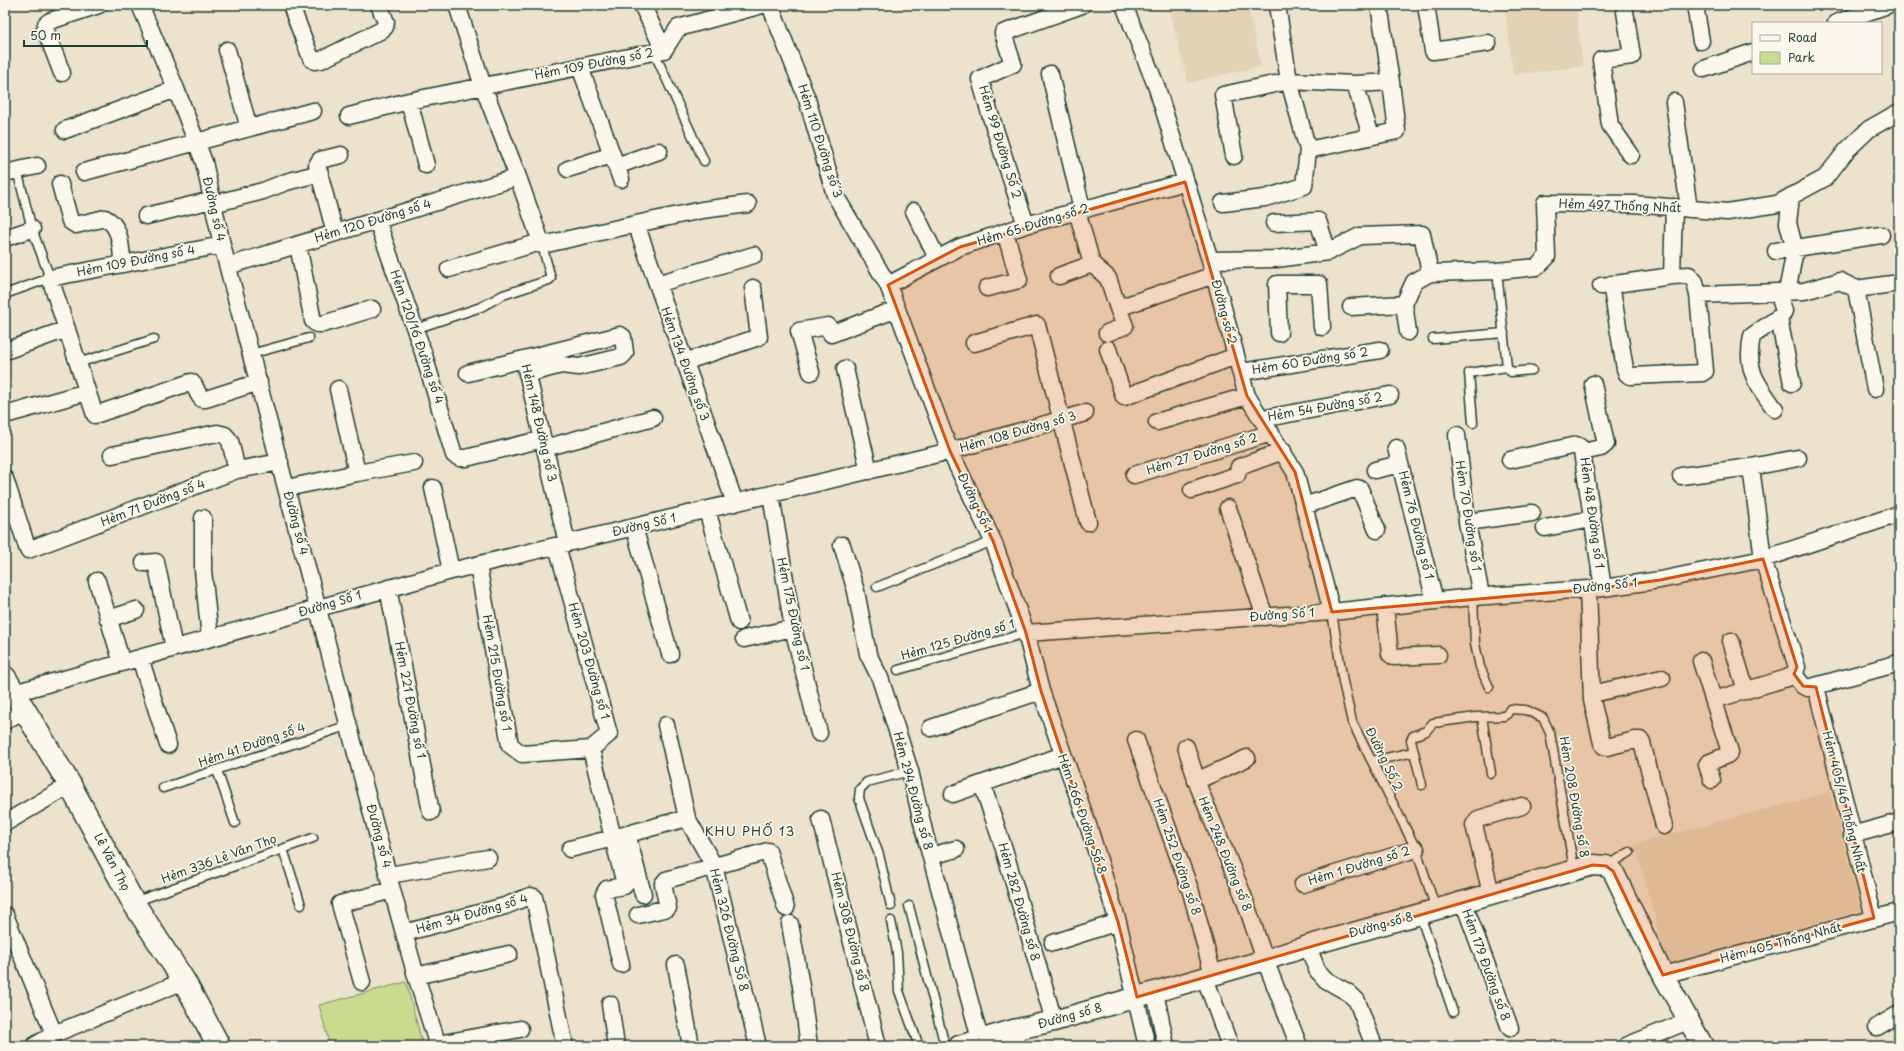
<svg xmlns="http://www.w3.org/2000/svg" width="1904" height="1051" font-family="'Playpen Sans',sans-serif">
<rect width="100%" height="100%" fill="#ede2cc"/>
<filter id="ink" filterUnits="userSpaceOnUse"><feTurbulence type="fractalNoise" baseFrequency=".025" numOctaves="2"/><feDisplacementMap in="SourceGraphic" scale="8" xChannelSelector="R" yChannelSelector="G"/><feConvolveMatrix kernelMatrix="1 2 1 2 8 2 1 2 1" color-interpolation-filters="sRGB"/></filter>
<g filter="url(#ink)">
<path fill="#e3d3b6" d="M1195,5H1248L1261,66L1188,83L1169,9Z
M1505,5H1576L1583,66L1513,75Z
M1830,792L1861,911L1667,964L1635,844Z"/>
<path fill="#cadb8f" stroke="#748c62" d="M406,982L423,1046H330L319,1005Z"/>
<g fill="none" stroke-linecap="round" stroke-linejoin="round">
<defs>
<path id="service" d="M654,52L704,161
M5,294L50,278L32,229L17,170
M415,329L481,307L503,295L549,280L551,278L542,245
M1433,339L1504,333
M251,354L309,338
M78,363L154,339
M1507,367L1511,372L1532,370
M1473,423L1469,373L1507,367L1497,271
M877,587L993,541
M1473,597L1475,644L1480,667L1489,687
M1332,612L1343,682L1352,722L1416,849L1436,909
M898,670L1026,633
M1482,717L1491,773
M1414,752L1422,785
M1372,761L1414,752L1411,740L1413,736L1426,731L1433,723L1476,717L1504,716L1507,714L1510,709L1526,710L1543,718L1550,733L1574,869
M217,770L235,823
M163,788L349,725
M283,849L301,905
M1607,866L1630,852
M134,902L313,838
M891,906L879,855L859,798L860,789L867,782L910,771
M909,906L945,1046
M1420,915L1453,1012
M891,921L897,953L899,991L919,1046"/>
<path id="minor" d="M140,5L176,89L204,162L222,245L392,890L416,976L438,1046
M457,5L483,86L518,177L542,245L636,224L702,210L748,204
M642,5L664,50
M770,5L807,99L835,195L888,285L950,451L1085,413
M1124,5L1157,88L1210,260L1247,396L1295,472L1332,612
M1426,5L1433,51L1488,43
M1624,5L1632,56L1601,60L1610,125L1631,155
M1695,5L1701,41
M293,11L311,58L315,61L321,60L380,31L385,27L386,22L379,5
M1836,23L1888,5
M227,50L249,128
M580,67L621,179
M1704,69L1753,52
M62,73L45,29L46,24L50,21L99,5
M1050,74L1082,209
M1355,84L1371,136
M409,101L426,165
M1674,102L1689,209
M349,116L409,101L664,50L678,28L762,5
M65,130L176,89
M1308,150L1397,131L1391,82
M1234,156L1223,95L1289,81L1355,84L1391,82L1379,5
M616,166L659,151
M568,169L612,155
M84,172L313,111
M5,173L37,166
M60,184L70,221L76,225L105,218C122,227 120,247 123,264
M1223,203L1265,198L1304,186L1308,150L1289,81L1277,5
M213,204L263,191L286,182L320,173
M914,211L937,258
M146,216L212,200
M377,220L423,352L454,455L460,458H466L543,439
M1274,223L1318,221L1328,252
M636,224L735,503
M1026,225L990,114L980,79L1013,64L1003,33L1082,5
M335,233L317,165L320,160L341,155
M5,238L32,229
M222,245L50,278L95,415L191,382C197,386 196,394 202,399H206L259,382
M298,245L313,321L317,324H323L372,309
M1776,251L1881,235
M1210,260L1276,259L1328,252L1360,236L1422,234L1430,273L1497,271L1537,267L1547,257L1545,203L1634,204L1727,212L1777,204L1825,178L1847,150L1869,129L1899,112
M1092,264L1108,278L1118,308L1214,275
M228,266L518,177
M449,269L541,242
M1059,276L1092,264L1077,211
M1672,276L1674,207
M657,284L754,255
M1611,284L1625,369L1627,374L1631,376L1702,373L1705,371L1698,295
M888,285L960,247L1026,225L1185,182
M1601,286L1672,276L1689,275L1695,282L1698,295L1804,291L1840,281L1856,289L1899,283
M987,288L1019,280L1005,232
M1856,289L1875,389
M1787,292L1795,250L1788,223L1791,196
M1351,307L1404,304
M1779,319L1792,383
M1408,332L1404,304L1414,282L1430,273
M1107,333L1125,326L1118,308
M1279,333L1277,284H1319L1322,327
M974,343L1037,325L1088,522
M1108,349L1124,397L1236,356
M5,351L67,329
M524,359L620,335L623,337L625,353L621,357L579,367L561,365L527,374
M684,362L759,337L753,288
M845,369L869,471
M811,372L799,331L828,326L831,334L897,309
M1241,372L1380,350
M468,373L524,359L567,543
M1593,384L1606,444L1601,448L1582,452L1603,588
M338,389L357,473
M1775,409C1756,383 1745,369 1752,336L1782,315L1784,311L1778,292
M5,415L87,392
M1261,419L1390,395
M1157,422L1247,396
M1457,435L1467,522L1481,596
M545,448L653,418
M1396,448L1435,601
M112,455L217,433L225,435L230,441L237,470
M1510,460L1576,445L1580,447L1582,452
M1375,470L1400,464
M1134,475L1271,433
M1681,476L1751,467L1798,458
M5,479L28,550L237,470L280,462
M287,488L357,473L414,463
M433,488L451,571
M1192,490L1237,475L1239,467L1283,451
M771,495L793,628L819,733
M1304,506L1357,488L1360,489L1377,530
M1228,508L1265,617
M707,510L739,622
M203,518V570L210,638
M1467,522L1532,513
M634,527L670,654
M1545,528L1592,519
M842,545L856,591L868,654L880,678L910,771L925,835L980,1039
M557,546L609,734L591,749L613,838L570,849
M144,563L156,562L174,648
M478,565L510,745L522,754L591,749
M97,581L122,663
M388,588L431,812
M1588,589L1592,700L1602,743L1604,746L1607,747L1635,740H1640L1642,743L1664,826
M1385,606L1390,654L1394,657L1438,655
M108,619L136,610
M1026,633L1041,691L1089,828L1118,922L1147,1046
M744,639L793,628
M1731,641L1746,691
M140,658L168,745
M1701,661L1730,752L1727,755L1708,763L1707,765L1712,780
M1794,674L1803,686L1808,688L1899,663
M1816,687L1874,918
M14,693L451,571L950,451L993,541L1026,633L1332,612L1473,597L1603,588L1660,580L1763,559L1899,514
M1592,694L1662,678
M1714,700L1787,678L1794,674L1797,667L1763,559L1751,467
M5,721L24,710
M666,725L687,818L714,866L758,1046
M931,728L1041,691
M1136,740L1191,892L1213,975
M1186,747L1199,788L1243,895L1265,960L1299,1046
M1196,781L1247,758
M982,784L1004,849L1054,1021
M953,794L1063,755
M821,819L878,1046
M5,823L70,785
M627,834L643,894
M1852,835L1899,822
M931,856L956,849
M389,875L488,858
M1303,884L1416,849
M1491,893L1474,825L1478,819L1522,806
M1463,901L1510,1028
M5,915L54,1034
M638,915L668,908L663,884L666,880L768,851L786,908
M790,924L801,986L809,1046
M404,933L505,906L530,896L534,897L565,1046
M1053,943L1118,922
M1308,946L1317,970L1326,980L1349,993L1357,1001L1374,1046
M621,964L604,894L607,889L624,886L625,884L613,838L687,818
M676,965L691,1046
M1663,975L1899,912
M416,976L509,954
M1205,978L1230,1046
M362,982L340,904L392,890
M1155,992L1166,1046
M610,1004L616,1046
M1877,1027L1899,1014
M1013,1030L1017,1046
M438,1044L520,1029
M34,1046L54,1034L184,981
M1626,1046L1688,1021"/>
<path id="tertiary" d="M959,1046L1013,1030L1054,1021L1265,960L1314,944L1593,865L1606,866L1613,871L1663,975L1703,1046"/>
<path id="secondary" d="M5,678L70,785L133,902L184,981L219,1046"/>
</defs>
<use href="#service" stroke="#1f3d34" stroke-width="11"/>
<use href="#minor" stroke="#1f3d34" stroke-width="19"/>
<use href="#tertiary" stroke="#1f3d34" stroke-width="23"/>
<use href="#secondary" stroke="#1f3d34" stroke-width="25"/>
<use href="#service" stroke="#fbf7ec" stroke-width="8"/>
<use href="#minor" stroke="#fbf7ec" stroke-width="16"/>
<use href="#tertiary" stroke="#fbf7ec" stroke-width="20"/>
<use href="#secondary" stroke="#fbf7ec" stroke-width="22"/>
</g>
</g>
<path fill="#d45610" fill-opacity="0.2" stroke="#d45610" stroke-width="3" stroke-linejoin="round" d="M1185,182L1247,396L1295,472L1332,612L1603,588L1660,580L1763,559L1797,667L1794,674L1803,686L1816,687L1874,918L1663,975L1613,871L1606,866L1593,865L1137,997L1118,922L1041,691L1026,633L993,541L950,451L888,285L960,247Z"/>
<g text-anchor="middle" stroke-width="3.5" stroke-linejoin="round" paint-order="stroke">
<g font-size="12" fill="#1f3d34" stroke="#fbf7ec">
<text transform="translate(594 64) rotate(-11)" y="4">Hẻm 109 Đường số 2</text>
<text transform="translate(820 141) rotate(72)" y="4">Hẻm 110 Đường số 3</text>
<text transform="translate(1000 142) rotate(73)" y="4">Hẻm 99 Đường Số 2</text>
<text transform="translate(1620 206) rotate(2)" y="4">Hẻm 497 Thống Nhất</text>
<text transform="translate(214 209) rotate(77)" y="4">Đường số 4</text>
<text transform="translate(373 221) rotate(-17)" y="4">Hẻm 120 Đường số 4</text>
<text transform="translate(1033 225) rotate(-17)" y="4">Hẻm 65 Đường số 2</text>
<text transform="translate(136 261) rotate(-11)" y="4">Hẻm 109 Đường số 4</text>
<text transform="translate(1224 312) rotate(75)" y="4">Đường số 2</text>
<text transform="translate(417 337) rotate(71)" y="4">Hẻm 120/16 Đường số 4</text>
<text transform="translate(1310 361) rotate(-9)" y="4">Hẻm 60 Đường số 2</text>
<text transform="translate(685 364) rotate(70)" y="4">Hẻm 134 Đường số 3</text>
<text transform="translate(1325 407) rotate(-10)" y="4">Hẻm 54 Đường số 2</text>
<text transform="translate(539 423) rotate(77)" y="4">Hẻm 148 Đường số 3</text>
<text transform="translate(1018 432) rotate(-16)" y="4">Hẻm 108 Đường số 3</text>
<text transform="translate(1202 454) rotate(-17)" y="4">Hẻm 27 Đường số 2</text>
<text transform="translate(153 503) rotate(-21)" y="4">Hẻm 71 Đường số 4</text>
<text transform="translate(975 503) rotate(65)" y="4">Đường Số 1</text>
<text transform="translate(1592 513) rotate(82)" y="4">Hẻm 48 Đường số 1</text>
<text transform="translate(1468 516) rotate(81)" y="4">Hẻm 70 Đường số 1</text>
<text transform="translate(296 523) rotate(75)" y="4">Đường số 4</text>
<text transform="translate(644 525) rotate(-13)" y="4">Đường Số 1</text>
<text transform="translate(1416 525) rotate(76)" y="4">Hẻm 76 Đường số 1</text>
<text transform="translate(1605 586) rotate(-6)" y="4">Đường Số 1</text>
<text transform="translate(330 604) rotate(-16)" y="4">Đường Số 1</text>
<text transform="translate(793 614) rotate(78)" y="4">Hẻm 175 Đường số 1</text>
<text transform="translate(1282 615) rotate(-4)" y="4">Đường Số 1</text>
<text transform="translate(958 640) rotate(-16)" y="4">Hẻm 125 Đường số 1</text>
<text transform="translate(589 661) rotate(74)" y="4">Hẻm 203 Đường số 1</text>
<text transform="translate(497 673) rotate(80)" y="4">Hẻm 215 Đường số 1</text>
<text transform="translate(410 700) rotate(79)" y="4">Hẻm 221 Đường số 1</text>
<text transform="translate(252 745) rotate(-19)" y="4">Hẻm 41 Đường số 4</text>
<text transform="translate(1384 759) rotate(64)" y="4">Đường Số 2</text>
<text transform="translate(913 791) rotate(75)" y="4">Hẻm 294 Đường số 8</text>
<text transform="translate(1574 797) rotate(80)" y="4">Hẻm 208 Đường số 8</text>
<text transform="translate(1844 802) rotate(76)" y="4">Hẻm 405/46 Thống Nhất</text>
<text transform="translate(1082 814) rotate(71)" y="4">Hẻm 266 Đường Số 8</text>
<text transform="translate(379 836) rotate(75)" y="4">Đường số 4</text>
<text transform="translate(1225 854) rotate(68)" y="4">Hẻm 248 Đường số 8</text>
<text transform="translate(1177 857) rotate(71)" y="4">Hẻm 252 Đường số 8</text>
<text transform="translate(219 859) rotate(-20)" y="4">Hẻm 336 Lê Văn Thọ</text>
<text transform="translate(112 862) rotate(62)" y="4">Lê Văn Thọ</text>
<text transform="translate(1359 866) rotate(-17)" y="4">Hẻm 1 Đường số 2</text>
<text transform="translate(1019 902) rotate(74)" y="4">Hẻm 282 Đường số 8</text>
<text transform="translate(472 914) rotate(-16)" y="4">Hẻm 34 Đường số 4</text>
<text transform="translate(1381 925) rotate(-15)" y="4">Đường số 8</text>
<text transform="translate(729 930) rotate(76)" y="4">Hẻm 326 Đường Số 8</text>
<text transform="translate(850 932) rotate(76)" y="4">Hẻm 308 Đường số 8</text>
<text transform="translate(1781 943) rotate(-15)" y="4">Hẻm 405 Thống Nhất</text>
<text transform="translate(1486 965) rotate(70)" y="4">Hẻm 179 Đường số 8</text>
<text transform="translate(1070 1016) rotate(-15)" y="4">Đường số 8</text>
</g>
<g font-size="13" letter-spacing="1" fill="#1f3d34" stroke="#fbf7ec">
<text x="750" y="836">KHU PHỐ 13</text>
</g>
</g>
<rect width="1904" height="1051" fill="none" stroke="#fbf7ec" stroke-width="20"/>
<rect x="10" y="10" width="1884" height="1031" fill="none" stroke="#1f3d34" stroke-width="1.5" filter="url(#ink)"/>
<rect x="1752" y="22" width="130" height="52" fill="#fbf7ec" stroke="#a3ada2"/>
<rect x="1760" y="35" width="20" height="6" fill="#fbf7ec" stroke="#a3ada2"/>
<text x="1788" y="42" font-size="12" fill="#1f3d34">Road</text>
<rect x="1760" y="52" width="20" height="12" fill="#cadb8f" stroke="#a3ada2"/>
<text x="1788" y="62" font-size="12" fill="#1f3d34">Park</text>
<path d="M24 40v6h123v-6" fill="none" stroke="#1f3d34" stroke-width="2"/>
<text x="30" y="40" font-size="12" fill="#1f3d34" stroke="#fbf7ec" stroke-width="3" paint-order="stroke">50 m</text>
</svg>
